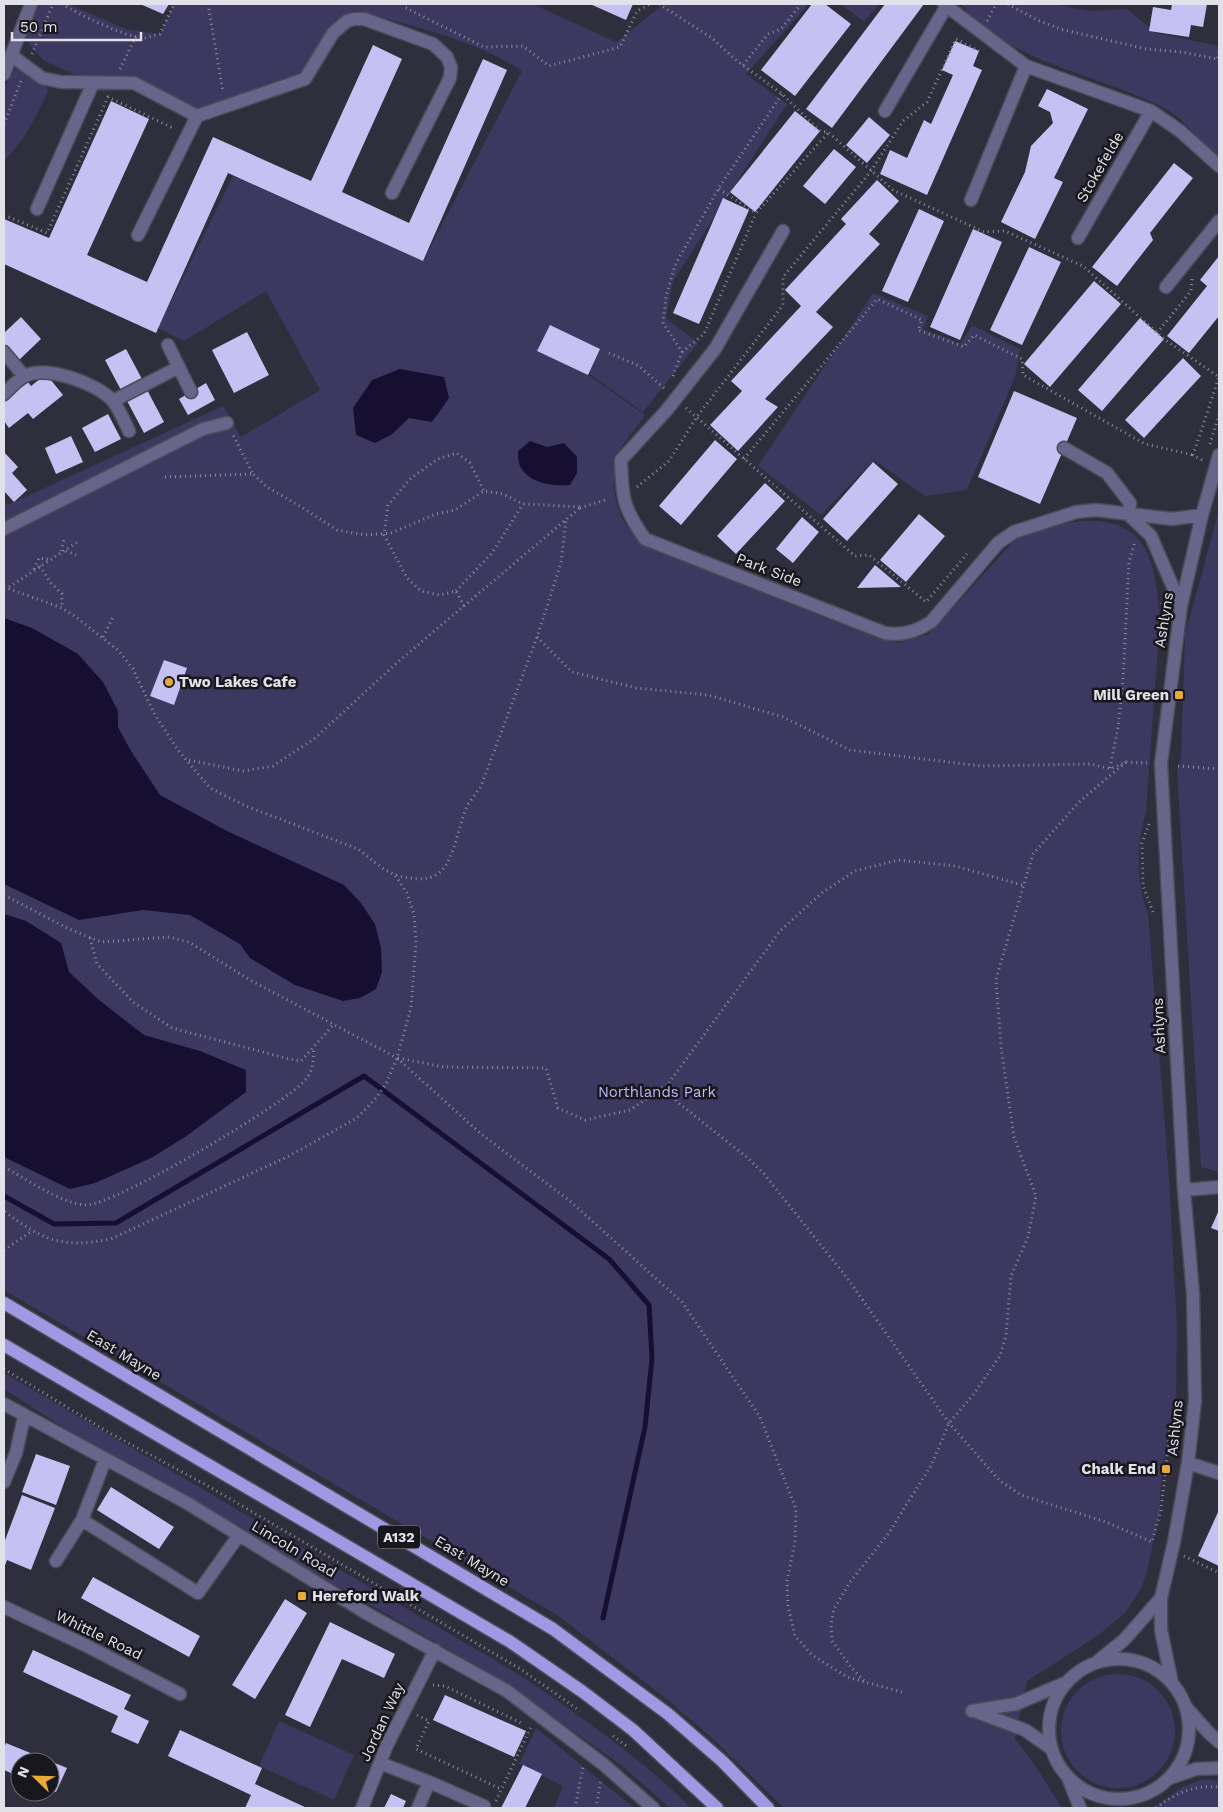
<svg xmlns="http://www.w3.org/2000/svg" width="1223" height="1812" font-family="'Work Sans',sans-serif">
<rect width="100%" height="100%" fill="#2f2e3c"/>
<path fill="#3d385f" d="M35,4H68L126,29L160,34L174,4H532L616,42L664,4H809L746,74L787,104L673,281L666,318L698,343L643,412L573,362L526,331L645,415C636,428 624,442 616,456C614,461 615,469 614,475C613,509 624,532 653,550L879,639L898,643L929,634L1015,540C1052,523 1116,505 1143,545C1155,563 1159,600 1160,620L1146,811C1137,845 1135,880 1148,913L1169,1177L1177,1327L1176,1410L1168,1428L1160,1492V1511L1147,1571L1142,1587L1125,1613L1096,1637L1027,1681L1015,1739L1033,1762L1062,1808H784L711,1737L664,1697L557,1615L4,1290V500L8,505L223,406L241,437L320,390L266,291L184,341L158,328L233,176L423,261L522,71C471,38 411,26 353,10L329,30L305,79L197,116L130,80H86L43,60L22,36Z
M841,4H879L864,22Z
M961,4H1054L1089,11L1127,9L1156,33L1219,46V158C1201,145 1185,119 1166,109C1103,75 1006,63 961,4Z
M17,66L42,78L48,91C36,117 24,141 4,161V88Z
M873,293L928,316L923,329L961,343L972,325L1020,349L1015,377L967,490L925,496L874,460L821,515L758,466Z
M1219,510V1172L1201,1167L1177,771L1181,758L1185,635Z
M4,1373L520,1675C580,1716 640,1757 691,1808H670L621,1765L498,1678L86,1442L4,1389Z
M1061 1731a57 57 0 1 1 114 0a57 57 0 1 1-114 0Z
M279,1721L354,1755L334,1800L259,1766Z
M536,1728L634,1808H554L563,1786L519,1764Z
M1203,1779L1219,1781V1808H1153L1182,1787Z"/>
<path fill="#160f32" d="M400,369L444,377L449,398L432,422L409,418L391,435L375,443L356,435L353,408L372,380Z
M530,441L547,447L564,443L577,457V473L570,485C553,486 529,484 520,466C518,462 518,455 518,451Z
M4,618L32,628L78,654L103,682L118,711V727L131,751L160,795L227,831L344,885L361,903L375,924L381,948L382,972L376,989L360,998L343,1001L295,985L250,958L240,944L190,915L143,910L79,920L4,884Z
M4,914L26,921L61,943L69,972L99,1000L144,1035L200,1051L246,1070V1092L185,1137L151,1158L95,1183L70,1189L4,1157Z"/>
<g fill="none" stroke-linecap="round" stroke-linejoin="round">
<path stroke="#160f32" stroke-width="5" d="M4,1196L54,1224L116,1223L364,1076L609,1259L649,1305L652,1359L645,1427L603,1618"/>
</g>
<path fill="#c5c1f2" d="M140,4H169L163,14Z
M590,4H633L626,20Z
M812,4H825L851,24L795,96L761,70Z
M885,4H924L832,128L806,109Z
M1172,4H1207L1203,27L1191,25L1189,37L1149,31L1153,7L1171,10Z
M955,41L979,51L973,66L982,70L927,195L880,174L890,150L907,158L924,120L931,124L953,75L942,70Z
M373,45L402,59L342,192L409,223L483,59L507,70L423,261L228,173L156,333L4,264V219L49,238L111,101L149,119L87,255L147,282L213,137L311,181Z
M1047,89L1088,109L1054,178L1063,182L1035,239L1001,222L1025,172L1031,146L1053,123L1050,112L1038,106Z
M795,111L820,131L755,212L730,192Z
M869,117L890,135L867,163L846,145Z
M834,149L856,167L825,204L803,186Z
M1174,163L1193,178L1150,233L1153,240L1117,286L1092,267Z
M877,180L899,201L869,234L880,244L816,312L833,327L765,399L778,407L738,451L710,425L742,391L731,381L801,306L785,290L846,224L841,219Z
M723,198L749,210L699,324L673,313Z
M919,209L944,221L908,302L882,291Z
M973,229L1002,242L960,340L930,327Z
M1029,247L1061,262L1022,345L990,330Z
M1219,256V316L1189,353L1167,336L1207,286L1200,280Z
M1094,281L1121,304L1050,387L1024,364Z
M21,317L41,339L19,360L4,344V333Z
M1140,318L1164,339L1102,411L1078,390Z
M550,325L600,349L588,375L537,351Z
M247,332L269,375L234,393L212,350Z
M126,349L143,381L122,392L105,360Z
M1183,358L1201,376L1144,438L1125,420Z
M46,374L63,395L33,419L28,413L9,428L4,421V396L25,378L31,386Z
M206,383L215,400L188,415L179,399Z
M145,386L164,422L144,433L125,397Z
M1014,391L1077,418L1040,504L978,477Z
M108,414L121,439L95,452L82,428Z
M71,436L83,462L56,474L45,448Z
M715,440L737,459L681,525L659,506Z
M4,452L18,467L12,473L27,490L14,502L4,491Z
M873,462L898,484L847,541L823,519Z
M765,483L785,501L736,554L717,536Z
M919,514L945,536L906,582L880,560Z
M802,517L819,532L793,563L776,549Z
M875,565L901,587L857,588Z
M164,660L187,668L174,705L150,696Z
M1219,1210V1231L1211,1228Z
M36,1454L70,1466L56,1505L22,1492Z
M111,1487L174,1527L159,1549L97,1510Z
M22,1495L55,1508L31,1570L7,1560L4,1568V1543Z
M1219,1510V1566L1198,1556Z
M93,1577L200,1636L189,1657L81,1598Z
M285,1599L307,1613L255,1699L232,1685Z
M330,1622L395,1654L384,1678L342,1659L310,1727L285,1715Z
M33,1650L131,1695L124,1709L149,1721L138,1744L111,1732L118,1716L23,1672Z
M445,1695L526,1731L514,1757L433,1720Z
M180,1730L262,1768L255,1784L307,1808H245L251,1795L168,1756Z
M6,1743L67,1768L56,1792L50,1790V1762H20V1777L4,1770V1748Z
M523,1765L542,1774L525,1808H501Z
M391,1794L406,1801L403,1808H384Z"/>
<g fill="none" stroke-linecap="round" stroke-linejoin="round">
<defs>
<path id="minor" d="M944,4L1026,66L1151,111L1180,131L1219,166
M11,55L42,78L61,82L134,83L197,116L305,79L333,33L347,21L354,19H364L433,44L447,57L451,67L450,78L392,193
M4,74L31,4
M885,111L946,7
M971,200L1026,66
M37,209L93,83
M783,231L715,349L666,411L621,460C622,497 623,508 645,539L885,633C902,636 916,632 931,622L998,543L1014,532L1076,512L1096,510L1172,519L1202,515
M138,235L197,116
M1078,238L1151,111
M1166,287L1219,221
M168,345L191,392
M4,352L24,376
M4,394C10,388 17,380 25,376C46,365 96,383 112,400C119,408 124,421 129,431
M113,401L179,367
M1064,448L1107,473L1130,503L1129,515L1151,536L1181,606
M4,529L203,429L227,423
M1184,1190L1219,1187
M4,1404L187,1503L366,1613L507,1691L603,1764L653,1808
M105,1460L82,1520L198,1593L239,1535
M1188,1463L1219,1473
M4,1482L16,1453L24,1417
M56,1561L82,1520
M4,1607L87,1646L180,1694
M1049 1729a70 70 0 1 1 140 0a70 70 0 1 1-140 0Z
M1098,1661L1124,1640L1161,1598
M1172,1683L1161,1630V1598L1174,1542L1188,1463L1195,1401L1193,1294L1184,1190L1161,764L1181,606L1202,515L1219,455
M1186,1707L1208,1732L1219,1742
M972,1711L1016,1704L1065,1683
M974,1711L1025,1730L1052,1749
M380,1763L429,1782
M1170,1778L1196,1769L1219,1768
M1069,1780L1080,1808
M362,1808L387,1745L435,1650
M418,1808L429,1782L484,1806"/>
<path id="major" d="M4,1303L553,1629L668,1714L722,1761L768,1808
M4,1345L509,1641L583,1692L633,1730L717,1808"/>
</defs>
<use href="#minor" stroke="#4c4b58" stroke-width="15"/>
<use href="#major" stroke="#4c4b58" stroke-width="15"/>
<path stroke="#8e8d99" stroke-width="3" stroke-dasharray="1 4" stroke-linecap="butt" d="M62,4C78,14 127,38 145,38C150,37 155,35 160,34L174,4
M208,4L223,92
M405,4L404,7L484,47L523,46L549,66L620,47L637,11L650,4
M659,4L712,38L736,60L782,94L820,131L828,132L893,190L984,232L1005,231L1083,266L1164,339L1219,377L1193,455L1202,460
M1008,4L1037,20L1060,29L1146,49L1182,52L1217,59
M987,21L996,4
M1219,52L1217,59L1219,61
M32,54L53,4
M743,65L768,34L781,29L801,4
M120,69L136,36
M4,124L21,81
M719,189L756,213L828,133
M4,215L47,233L108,97L175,129
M1157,333L1191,291L1192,278
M682,352L704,334L756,213
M609,353L639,366L666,390
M673,376L682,352L663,323L666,296L675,265L720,186L782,94
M686,408L855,556L869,555L926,602L967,554
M1210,444L1219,414
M744,459L877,299L922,320L918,330L964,347L974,335L1022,359L1023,375L1145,444L1193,455
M165,477L253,474L233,435
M637,487L669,461L696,418L783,305V277L871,171L903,121L927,102L956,39L979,51
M580,508L608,499
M61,551L64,539
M66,551L76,555
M40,566L51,583L62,594V608
M34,569L39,558L52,560
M4,587L62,608L76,617L119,651L133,669L155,715L178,750L210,788L246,806L358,849L382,868L395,875L407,893L414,914L416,943L411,1008L397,1058L386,1084L376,1098L357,1118L289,1156L111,1239C61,1249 43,1240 4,1211
M9,587L79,541
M456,591L492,553L523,504
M1162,603L1163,621
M464,606L456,591L440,595L421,591L407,578L384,535L388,505L411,478L438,459L457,453L470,463L484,491
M103,637L113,617
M537,637L572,672L636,688L708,695L783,717L850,750L981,766L1091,764L1110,769L1126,762L1147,763
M189,760L243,771L273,766L314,739L400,660L581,507L523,504L503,494L484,491L455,510L436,514L391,533L365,535L337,530L303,508L267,487L253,474
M1178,766L1219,769
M1110,768L1118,727L1123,680L1129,562L1135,542
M1149,824L1142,843L1143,886L1153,912
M396,875C454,892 450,850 466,809C469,801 476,794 481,786L537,637L561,563L566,520
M1022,885L955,866L898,860L855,871L823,892L780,931L668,1084L676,1101L749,1159L764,1174L848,1279L949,1423L1000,1481L1021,1495L1106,1522L1152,1542L1161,1510L1170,1428L1178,1415
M4,895L69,929L101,942L169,937L189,942L250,980L397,1058L481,1134L570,1201L682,1302L760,1417L796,1509L795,1542L787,1581L788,1606L795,1636L812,1655L847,1677L865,1682
M90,938L97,964L133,1002L172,1028L289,1059L301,1061L334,1024
M398,1058L444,1067L546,1068L558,1108L585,1120L630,1110L668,1084
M4,1167C26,1179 62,1204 86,1205C113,1206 288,1103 306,1079C314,1070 313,1058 314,1047
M4,1250L32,1231
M4,1369L108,1432L208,1486L522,1670L580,1711
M1184,1556L1219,1573
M433,1685L445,1686L523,1724
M902,1692L865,1682L851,1667L832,1641L831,1625L834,1609L850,1582L888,1534L932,1464L949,1423L973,1395L1000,1356L1006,1336L1011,1276L1028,1237L1036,1196L1014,1137L1001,1047L996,979L1033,854L1079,802L1126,762
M417,1715L429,1721L416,1749L501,1789
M613,1736L628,1747
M496,1801L531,1727L529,1726
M575,1808L583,1767
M596,1808L601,1779
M1156,1808C1176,1793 1194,1785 1219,1787"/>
<use href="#minor" stroke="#68658a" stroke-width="12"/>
<use href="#major" stroke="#a098e3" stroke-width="12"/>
</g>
<g fill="#e9ab38" stroke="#18171d" stroke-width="2">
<circle cx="169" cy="682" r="5"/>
<rect x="1174" y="690" width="10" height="10" rx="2.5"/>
<rect x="1161" y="1464" width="10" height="10" rx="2.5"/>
<rect x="297" y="1591" width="10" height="10" rx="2.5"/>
</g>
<g text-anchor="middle" stroke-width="5" stroke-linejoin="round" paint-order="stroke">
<rect fill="#18171d" stroke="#a5a4ac" stroke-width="1" x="378" y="1525.5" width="42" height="23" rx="4"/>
<g font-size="14" font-weight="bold" fill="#e2e1ea">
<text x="399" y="1542">A132</text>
</g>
<g font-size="15" fill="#e2e1ea" stroke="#18171d">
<text transform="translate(1100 167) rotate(-60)" y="5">Stokefelde</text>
<text transform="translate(769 570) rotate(21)" y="5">Park Side</text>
<text transform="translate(1164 620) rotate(-81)" y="5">Ashlyns</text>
<text transform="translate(1159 1026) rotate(-93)" y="5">Ashlyns</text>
<text transform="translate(124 1355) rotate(31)" y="5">East Mayne</text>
<text transform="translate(1175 1428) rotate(-84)" y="5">Ashlyns</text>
<text transform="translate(294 1549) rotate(31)" y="5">Lincoln Road</text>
<text transform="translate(472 1561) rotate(31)" y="5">East Mayne</text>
<text transform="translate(99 1635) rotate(26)" y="5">Whittle Road</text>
<text transform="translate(382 1722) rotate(-65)" y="5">Jordan Way</text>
</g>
<g font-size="15" font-weight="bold" fill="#e2e1ea" stroke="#18171d" text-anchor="start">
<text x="179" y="687">Two Lakes Cafe</text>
<text x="1169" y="700" text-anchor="end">Mill Green</text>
<text x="1156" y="1474" text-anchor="end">Chalk End</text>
<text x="312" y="1601">Hereford Walk</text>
</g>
<g font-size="15" fill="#bfb8fe" stroke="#18171d">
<text x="657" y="1097">Northlands Park</text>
</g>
</g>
<rect width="1223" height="1812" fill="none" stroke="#e2e1ea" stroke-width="10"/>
<g transform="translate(35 1777) rotate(293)"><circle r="24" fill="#18171d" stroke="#69686f"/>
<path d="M0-4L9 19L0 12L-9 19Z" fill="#e9ab38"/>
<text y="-8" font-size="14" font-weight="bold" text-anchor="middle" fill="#e2e1ea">N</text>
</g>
<path d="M12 32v8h129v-8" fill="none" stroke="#e2e1ea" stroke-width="2.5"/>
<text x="20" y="32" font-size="15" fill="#e2e1ea" stroke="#18171d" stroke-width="4" paint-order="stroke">50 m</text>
</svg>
